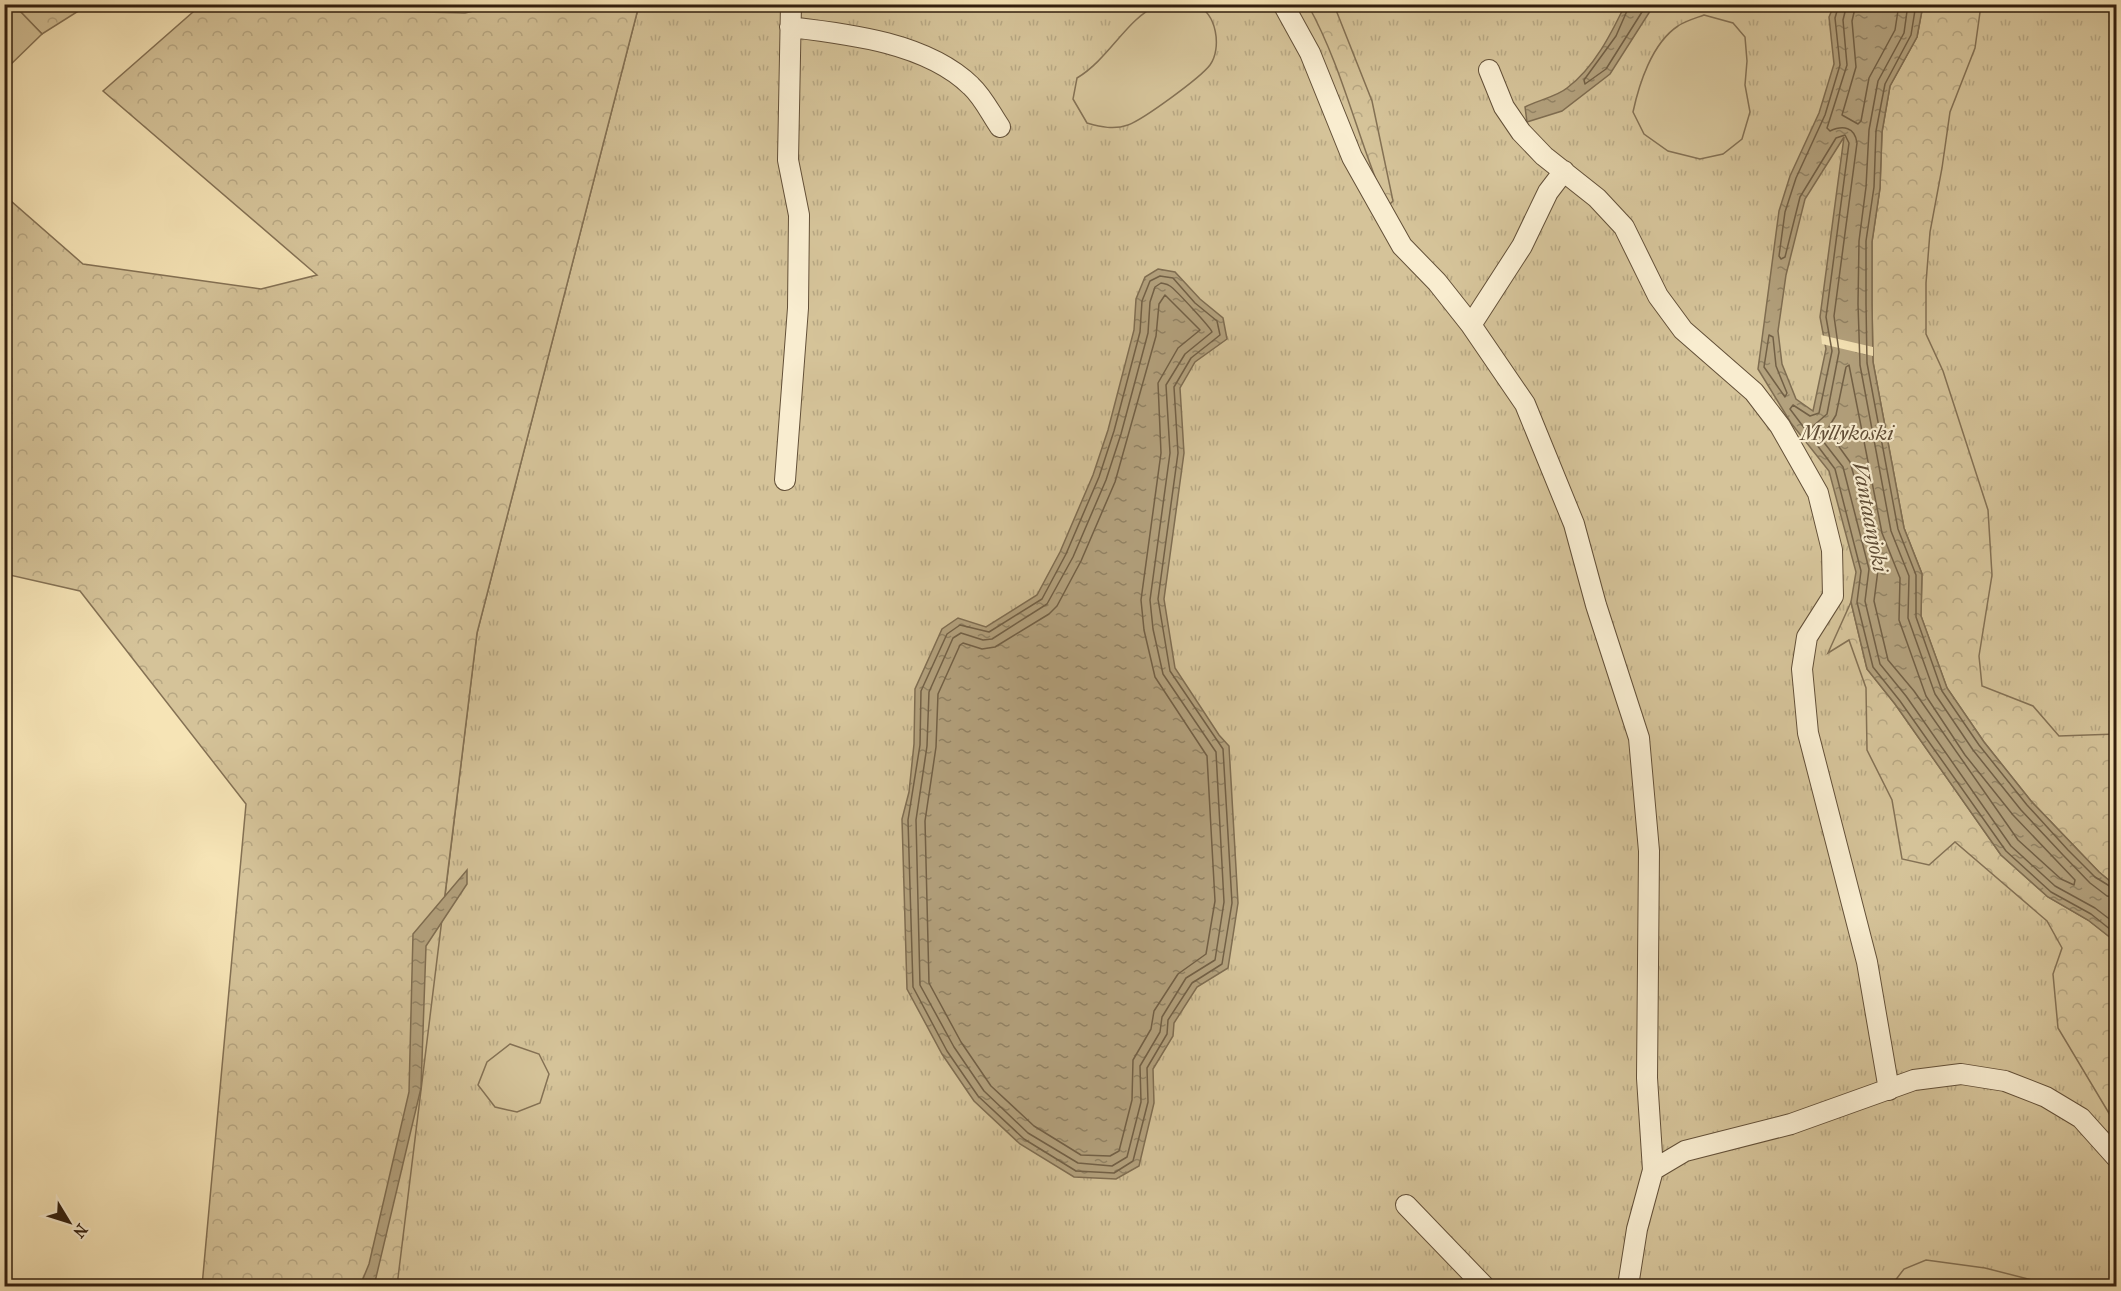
<svg xmlns="http://www.w3.org/2000/svg" width="2121" height="1291" font-family="'IM FELL French Canon',serif">
<defs>
<pattern id="grass-tufts" width="24" height="20" patternUnits="userSpaceOnUse" patternTransform="scale(1.5)"><rect width="24" height="20" fill="#d5c399"/><path d="M3 7l-1-3M5 7V3M7 7l1-3M15 17l-1-3M17 17v-4M19 17l1-3" fill="none" stroke="#b7a783"/></pattern>
<pattern id="forest-crowns" width="20" height="18" patternUnits="userSpaceOnUse" patternTransform="scale(1.5)"><rect width="20" height="18" fill="#d5c399"/><path d="M2 6a3 3 0 1 1 6 0M12 15a3 3 0 1 1 6 0" fill="none" stroke="#b7a783"/></pattern>
<pattern id="water-ripples" width="26" height="14" patternUnits="userSpaceOnUse" patternTransform="scale(1.5)"><rect width="26" height="14" fill="#b3a17d"/><path d="M2 4q2-2 4 0t4 0M15 11q2-2 4 0t4 0" fill="none" stroke="#928365"/></pattern>
</defs>
<rect width="100%" height="100%" fill="#f6e4b6"/>
<filter id="stains"><feTurbulence type="fractalNoise" baseFrequency=".00333" numOctaves="4"/><feColorMatrix values="0 0 0 0 .2 0 0 0 0 .09 0 0 0 0 .02 0 0 0 .5 -.17"/></filter>
<radialGradient id="worn" r=".72"><stop offset=".6" stop-color="#630" stop-opacity="0"/><stop offset="1" stop-color="#630" stop-opacity=".3"/></radialGradient>
<path fill="url(#grass-tufts)" stroke="#847154" stroke-width="1.5" d="M639,5H2116V1286H364L445,896L477,633Z"/>
<path fill="url(#forest-crowns)" stroke="#847154" stroke-width="1.5" d="M369,4L382,11L465,13L503,4L639,5L477,633L397,1286H202L246,804L80,591L5,574L4,195L83,264L261,289L317,275L103,91L201,5Z
M14,5H88L42,34Z
M1308,5H1334L1372,101L1393,201L1387,207C1358,141 1343,68 1308,5Z
M1923,5H1981L1975,48L1950,112L1942,168L1930,232L1926,283V334L1943,371L1988,510L1992,575L1979,656L1982,686L2033,706L2059,736L2116,734V886L2099,872L2031,801L1984,742L1947,688L1921,616L1922,574L1904,528L1873,362L1872,304V242L1880,188L1882,132L1890,86L1917,37Z
M1851,602L1867,669L1895,704L2001,855L2048,897L2088,920L2116,942V1125L2058,1028L2053,974L2062,948L2047,921L1955,842L1929,865L1902,859L1892,800L1867,750L1866,688L1849,640L1828,653Z"/>
<path fill="#d5c399" stroke="#847154" stroke-width="1.5" d="M5,4L14,5L42,34L5,70Z
M1158,5C1169,4 1184,2 1195,5C1217,11 1222,49 1210,65C1200,78 1144,119 1128,125C1114,130 1101,127 1087,123L1073,99L1077,78C1109,59 1127,18 1158,5Z
M1704,15L1733,23L1745,37L1747,61L1745,85L1750,112L1742,139L1723,154L1700,159L1668,151L1644,134L1633,112C1639,84 1652,43 1678,26C1685,21 1696,18 1704,15Z
M510,1044L539,1054L549,1074L540,1103L517,1112L495,1107L478,1085L487,1062Z
M1926,1260L1985,1268L2036,1281L2043,1286H1891L1904,1269Z"/>
<path fill="url(#water-ripples)" stroke="#7f6d51" stroke-width="1.5" fill-rule="evenodd" d="M1625,5H1654L1610,74L1562,111L1527,122L1525,107C1536,101 1558,96 1567,88C1594,68 1611,34 1625,5Z
M1834,5H1923L1917,37L1890,86L1882,132L1880,188L1872,242V304L1873,362L1904,528L1922,574L1921,616L1947,688L1984,742L2031,801L2099,872L2116,886V942L2088,920L2048,897L2001,855L1895,704L1867,669L1851,602L1856,572L1829,471L1791,423L1758,369L1779,211L1790,176L1819,113L1834,64L1829,17ZM1844,137L1820,317L1826,349L1813,411L1796,399L1782,364L1778,331L1786,275L1805,199Z
M1158,269L1175,272L1200,299L1223,318L1227,339L1195,362L1180,388L1184,453L1164,599L1175,668L1219,735L1229,746L1238,903L1228,968L1197,987L1174,1023L1173,1036L1153,1069L1154,1103L1139,1166L1116,1179L1074,1177L1020,1144L974,1101L942,1054L907,989L902,819L909,792L914,744L915,689L942,629L958,618L986,627L1037,595L1060,552L1093,475L1108,430L1134,330L1136,299L1145,277Z
M467,870V884L426,946L421,1088L374,1286H360L369,1264L409,1092L413,934Z"/>
<path fill="#f6e4b6" d="M1821,335L1873,347V356L1822,344Z"/>
<g fill="none" stroke-linecap="round" stroke-linejoin="round">
<path stroke="#726046" stroke-width="1.5" d="M1630,4L1616,36L1584,80L1585,84L1606,69L1647,4
M1839,4L1835,18L1840,65L1825,115L1796,178L1785,212L1779,256L1781,259L1785,257L1800,197L1836,138L1845,135L1849,143L1826,317L1832,351L1819,413L1810,416L1793,405L1790,409L1835,469L1861,571L1857,602L1873,667L1900,701L2006,851L2051,892L2091,914L2116,934
M1847,4L1843,20L1847,65L1827,128L1830,131C1843,125 1855,127 1857,143L1834,316L1839,352L1827,414L1812,427L1843,467L1869,569L1865,601L1880,664L1906,696L2011,846L2055,886L2095,908L2116,924
M1856,4L1852,21L1856,67L1842,115L1858,124L1861,121L1869,78L1895,30L1899,4
M1908,4L1904,33L1878,81L1869,130L1866,187L1859,241L1858,304L1860,365L1891,531L1909,576L1908,618L1935,694L1973,750L2021,810L2063,855L2090,883L2107,896L2116,898
M1916,4L1911,35L1885,84L1876,131L1874,187L1866,241V304L1867,363L1898,529L1916,575V617L1942,691L1979,745L2027,805L2068,850L2095,877L2116,890
M1160,276L1173,278L1195,303L1217,321L1220,335L1191,358L1174,387L1178,453L1158,599L1170,671L1223,749L1232,903L1222,964L1192,983L1168,1020L1167,1034L1147,1068L1148,1102L1133,1161L1114,1173L1076,1171L1024,1139L978,1096L947,1051L913,987L908,820L920,745L921,691L947,634L960,625L989,632L1042,599L1066,554L1099,477L1114,431L1140,332L1142,301L1150,281Z
M1161,283C1165,284 1167,284 1170,286C1176,290 1211,328 1212,332L1185,354L1166,385L1170,453L1150,600L1153,629L1163,674L1216,752L1224,902L1215,960L1186,978L1162,1017L1160,1032L1140,1066L1141,1102L1127,1157L1112,1166L1078,1163L1028,1133L984,1091L954,1047L920,985L916,820L927,746L929,692L953,638L961,633L983,640L992,639L1047,604L1073,557L1106,480L1121,434L1148,333L1150,302L1155,287Z
M1165,295L1200,330L1178,348L1158,383L1161,453L1141,600L1144,630L1155,677L1207,756L1215,901L1206,954L1178,974L1154,1011L1151,1029L1133,1060L1132,1100L1119,1151L1110,1156L1081,1155L1034,1126L991,1086L961,1042L929,983L925,821L936,747L938,694L960,645L963,643L982,649L995,647L1049,614L1057,606L1081,561L1115,482L1156,336L1159,304Z
M1769,335L1773,337L1776,366L1787,393L1785,397L1764,367Z
M1849,365L1882,533L1900,578L1899,620L1926,696L1965,755L2013,815L2075,880L2074,885L2061,879L2018,840L1914,691L1888,660L1874,601L1878,570L1868,525L1850,462L1827,430L1836,415L1846,367Z"/>
<defs>
<path id="service" d="M1283,4L1310,53L1352,157L1402,246L1437,282L1471,325L1525,404L1574,524L1596,605L1639,738L1649,851L1647,1078L1653,1170L1637,1229L1628,1286
M790,27C849,34 927,43 971,86C983,97 991,114 1000,127
M1489,70L1504,107L1521,132L1544,156L1597,198L1624,227L1658,296L1683,330L1754,392L1780,426L1818,493L1832,550L1833,596L1807,637L1802,669L1808,733L1867,962L1889,1090
M1471,325L1522,246L1548,192L1564,171
M785,480L798,308L799,215L788,160L791,4
M1653,1170L1685,1151L1791,1124L1914,1080L1961,1074L2005,1081L2046,1097L2081,1118L2116,1157
M1406,1205L1484,1286"/>
</defs>
<use href="#service" stroke="#635038" stroke-width="22"/>
<use href="#service" stroke="#f9edd0" stroke-width="20"/>
</g>
<g text-anchor="middle" stroke-width="4.5" stroke-linejoin="round" paint-order="stroke">
<g font-size="22" font-style="italic" fill="#5f4c35" stroke="#f9edd0">
<text x="1847" y="440">Myllykoski</text>
<text transform="translate(1871 517) rotate(79)" y="8">Vantaanjoki</text>
</g>
</g>
<rect width="2121" height="1291" fill="none" stroke="#f6e4b6" stroke-width="24"/>
<rect x="6" y="6" width="2109" height="1279" fill="none" stroke="#321f0e" stroke-width="3"/>
<rect x="12" y="12" width="2097" height="1267" fill="none" stroke="#321f0e" stroke-width="1.5"/>
<g transform="translate(69 1222) rotate(128)" stroke="#f9edd0" stroke-width="4.5" paint-order="stroke">
<path d="M0-4.5L10 22L0 15L-10 22Z" fill="#321f0e"/>
<text y="-9" font-size="16" font-weight="bold" text-anchor="middle" fill="#321f0e">N</text>
</g>
<rect width="100%" height="100%" filter="url(#stains)"/>
<rect width="100%" height="100%" fill="url(#worn)"/>
</svg>
